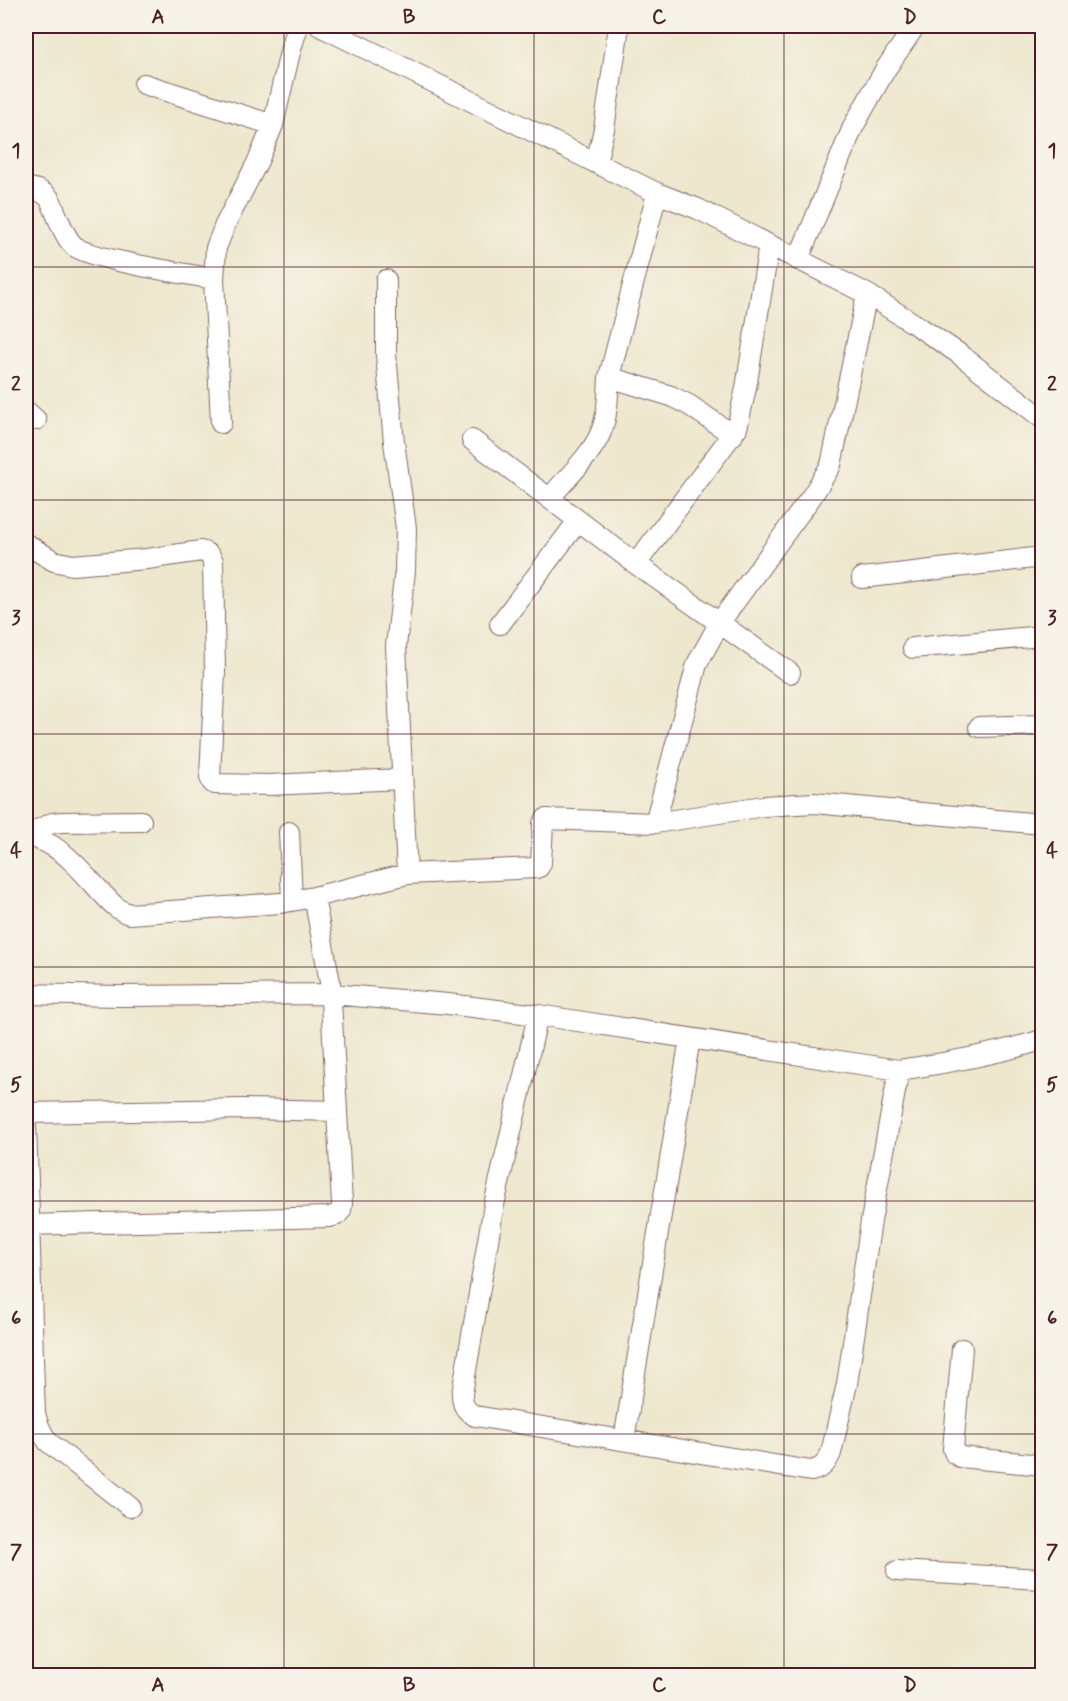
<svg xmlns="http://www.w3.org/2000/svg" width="1068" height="1701" font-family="Mynerve,sans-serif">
<rect width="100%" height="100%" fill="#f7f3e8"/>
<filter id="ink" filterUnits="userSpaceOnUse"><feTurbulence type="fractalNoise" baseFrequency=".0167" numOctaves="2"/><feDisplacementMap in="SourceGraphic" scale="12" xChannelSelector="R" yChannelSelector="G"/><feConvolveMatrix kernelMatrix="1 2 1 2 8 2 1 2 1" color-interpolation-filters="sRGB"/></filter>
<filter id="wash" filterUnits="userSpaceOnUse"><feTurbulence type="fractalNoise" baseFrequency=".008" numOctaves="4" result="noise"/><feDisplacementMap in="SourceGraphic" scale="24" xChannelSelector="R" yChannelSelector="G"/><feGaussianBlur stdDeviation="1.35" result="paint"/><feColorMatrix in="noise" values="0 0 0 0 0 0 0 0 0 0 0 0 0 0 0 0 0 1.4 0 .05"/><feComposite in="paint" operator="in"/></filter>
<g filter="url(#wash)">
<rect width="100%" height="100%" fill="#ede7cd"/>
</g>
<g filter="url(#ink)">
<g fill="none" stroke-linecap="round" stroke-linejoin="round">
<defs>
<path id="minor" d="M320,26L572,151L657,193L698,209L867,294L913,323L958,353L1042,418
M144,84L273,125
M596,163L604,129L619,26
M26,188C35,188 43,191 50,199C56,212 63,235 73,245C86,259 189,274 214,279
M798,260L853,127L885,70L915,26
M386,280V355L394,442L406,528L405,571L396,646L407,874
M609,377L671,396L689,405L733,435
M26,411L36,420
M221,423L214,279L216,248L225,225L258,161L273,125L290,52L298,26
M472,440L636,564L790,673
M550,498C567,477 591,456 601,432C608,415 608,394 609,377L657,193
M26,544L54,561L72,565L147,559L201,551C208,553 210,555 213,561L215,672L210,777L212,782L214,784L269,785L401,779
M636,564L737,428L746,388L769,245
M862,578L1042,557
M500,624L578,521
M913,648L1042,636
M979,727L1042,725
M655,823L697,664L720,622L812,496L831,465L867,294
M289,832L292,901
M26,836C57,840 80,869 100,891C109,900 116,910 129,914L280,903L314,897L407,874L536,868L539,867L541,863L543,824L546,819L655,823L764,806L814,803L1042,824
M26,836L52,823L62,822L141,821
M26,994L119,996L331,994L448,1004L538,1015L899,1070C947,1063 996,1054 1042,1040
M538,1015L494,1205L462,1394C462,1405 465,1410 475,1416L811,1471C823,1468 826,1464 831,1453L847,1384L871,1221L899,1070
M26,1113L242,1109L337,1111
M26,1127C30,1222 31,1317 35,1413C37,1424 41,1432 48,1442L130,1507
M26,1225L329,1217L337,1215L341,1210L342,1204L330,982L314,897
M962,1349L953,1449L955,1454L960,1457L1042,1465
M624,1440L690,1038
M897,1571L1042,1579"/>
</defs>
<use href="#minor" stroke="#836564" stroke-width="22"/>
<use href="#minor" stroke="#fff" stroke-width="20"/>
</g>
</g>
<path fill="none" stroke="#4a1f2b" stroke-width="1.5" stroke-opacity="0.55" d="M284,26V1676M534,26V1676M784,26V1676M26,267H1042M26,500H1042M26,734H1042M26,967H1042M26,1201H1042M26,1434H1042"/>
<rect width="1068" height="1701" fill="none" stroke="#f7f3e8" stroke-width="66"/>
<rect x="33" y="33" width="1002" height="1635" fill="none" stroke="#4a1f2b" stroke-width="2"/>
<g font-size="20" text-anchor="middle" font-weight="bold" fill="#4a1f2b">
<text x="158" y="23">A</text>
<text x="409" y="23">B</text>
<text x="659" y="23">C</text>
<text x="910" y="23">D</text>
<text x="16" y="157">1</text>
<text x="1052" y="157">1</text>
<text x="16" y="390">2</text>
<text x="1052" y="390">2</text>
<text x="16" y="624">3</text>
<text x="1052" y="624">3</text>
<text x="16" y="857">4</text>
<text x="1052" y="857">4</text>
<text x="16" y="1091">5</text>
<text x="1052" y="1091">5</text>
<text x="16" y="1324">6</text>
<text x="1052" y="1324">6</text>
<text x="16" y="1558">7</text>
<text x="1052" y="1558">7</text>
<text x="158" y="1691">A</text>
<text x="409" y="1691">B</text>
<text x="659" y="1691">C</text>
<text x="910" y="1691">D</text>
</g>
</svg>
